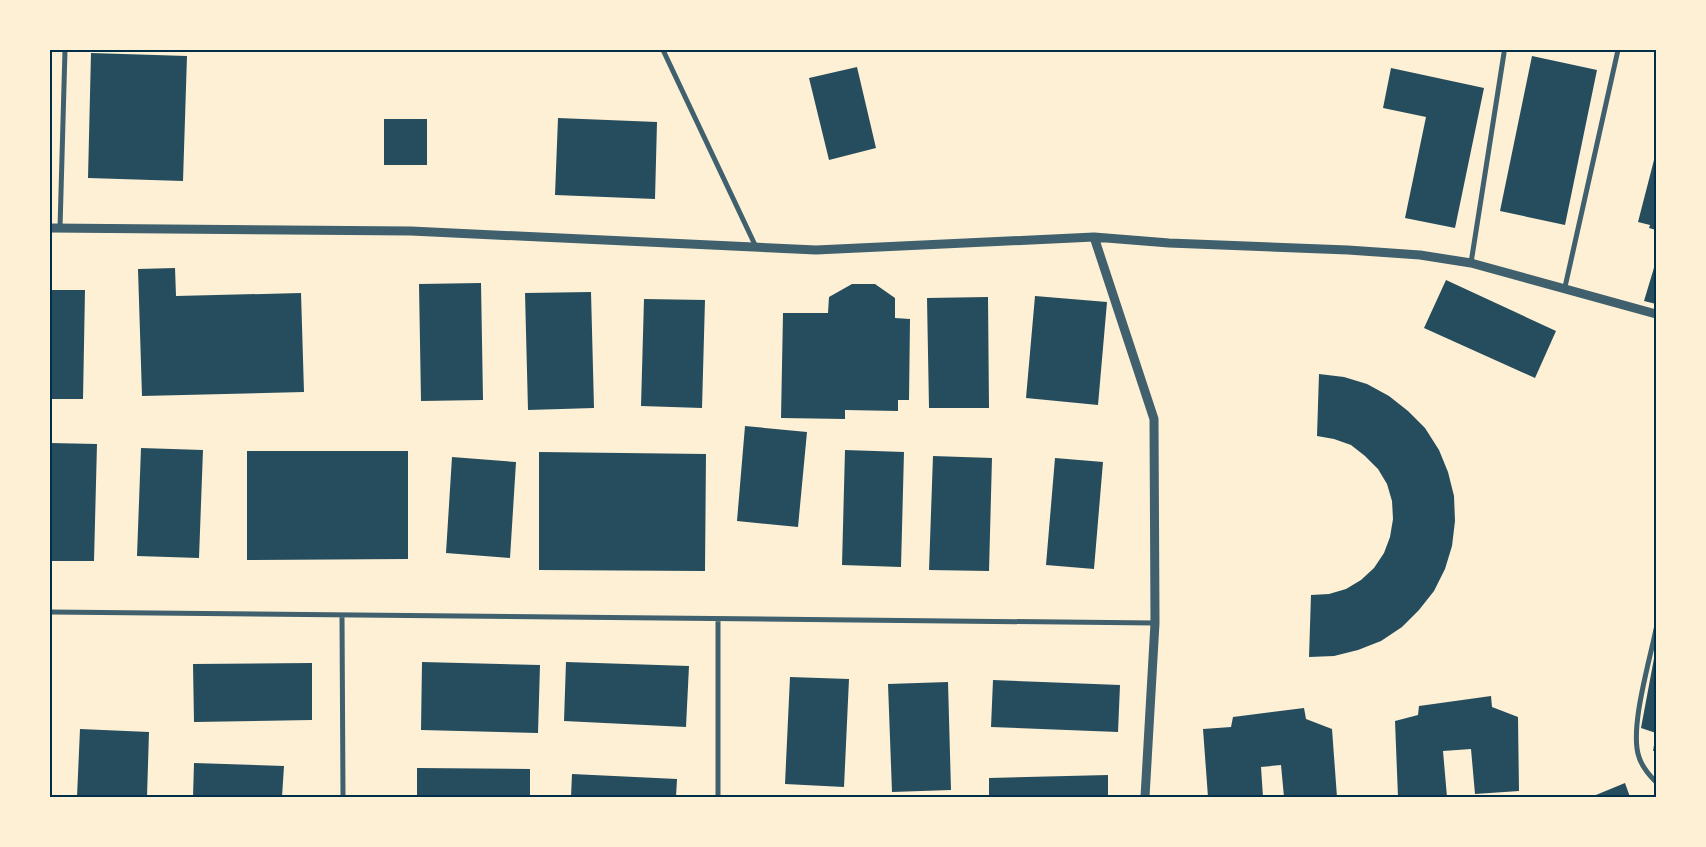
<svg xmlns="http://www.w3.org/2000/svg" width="1706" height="847" font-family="Karla,sans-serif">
<rect width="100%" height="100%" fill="#fdf0d5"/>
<path fill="#264d5e" d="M251,50H331V52H251Z
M91,53L187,56L183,181L88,178Z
M1532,56L1597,70L1565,225L1500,211Z
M857,67L876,148L829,160L809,78Z
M1391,68L1484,88L1455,228L1405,218L1426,117L1383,108Z
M558,118L657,122L655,199L555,195Z
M384,119H427V165H384Z
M1655,156H1656V230L1649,228L1650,225L1638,222Z
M1656,261V304L1644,301Z
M175,268L176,296L301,293L304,392L142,396L138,269Z
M1446,280L1556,331L1535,378L1424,328Z
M481,283L483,400L421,401L419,284Z
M852,284H875L895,298V318L910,319L909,400H898V411L845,410V419L781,418L783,313H828L829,297Z
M50,290H85L83,399H50Z
M591,292L594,408L528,410L525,293Z
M1035,296L1107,302L1098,405L1026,398Z
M988,297L989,408H929L927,298Z
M644,299L705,300L702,408L641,406Z
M1319,374L1344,377L1367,384L1389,396L1408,411L1425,428L1439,450L1448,472L1454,496L1455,521L1452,546L1445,569L1434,591L1419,610L1402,627L1381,641L1358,650L1334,656L1309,657L1311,595L1329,594L1346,589L1361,580L1374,568L1384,553L1390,537L1393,519L1392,501L1387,484L1378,469L1365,456L1351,445L1334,439L1317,436Z
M745,426L807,432L798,527L737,521Z
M50,443L97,444L94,561H50Z
M141,448L203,450L199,558L137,556Z
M845,450L904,452L901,567L842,565Z
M247,451H408V559L247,560Z
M539,452L706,454L705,571L539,570Z
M933,456L992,458L989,571L929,570Z
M452,457L516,462L510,558L446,553Z
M1055,458L1103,462L1094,569L1046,565Z
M1655,653H1656V733L1641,728Z
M422,662L540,665L538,733L421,730Z
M566,662L689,666L686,727L564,721Z
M312,663V720L194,722L193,664Z
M790,677L849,679L844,787L785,784Z
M993,680L1120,685L1118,732L991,727Z
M948,682L951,790L892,792L888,684Z
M1491,696L1492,707L1518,717L1519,791L1475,794L1471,749L1443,751L1447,797H1398L1395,721L1418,715L1419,706Z
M1304,708L1306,719L1332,729L1337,797H1284L1281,765L1261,767L1263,797H1208L1203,729L1231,727L1233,717Z
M80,729L149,732L147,797H77Z
M1655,739H1656V751H1653Z
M194,763L284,766L282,797H193Z
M417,768L530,769V797H417Z
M572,774L677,779L676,797H571Z
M1108,775V797H989V778Z
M1625,783L1630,797H1591Z"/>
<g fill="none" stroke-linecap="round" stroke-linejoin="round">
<path stroke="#3f606c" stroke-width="5" d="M663,50L756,247
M60,228L65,50
M1471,263L1504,53
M1565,287L1618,50
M50,612L1155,623
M342,616L343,797
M1656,629C1650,660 1629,729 1639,757C1642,767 1649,775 1656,782
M718,797V620"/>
<path stroke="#3f606c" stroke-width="9" d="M50,228L411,231L816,250L1094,237L1169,243L1348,250L1420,255L1471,263L1656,314
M1094,237L1154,419L1155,623L1145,797"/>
</g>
<rect width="1706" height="847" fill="none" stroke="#fdf0d5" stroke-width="102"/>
<rect x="51" y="51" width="1604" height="745" fill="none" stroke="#003049" stroke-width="2"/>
</svg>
